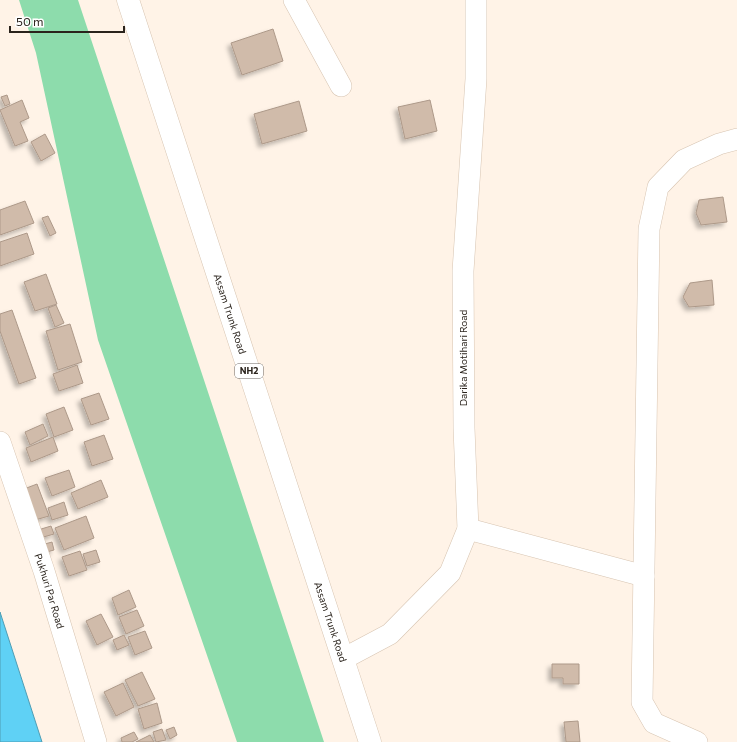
<svg xmlns="http://www.w3.org/2000/svg" width="737" height="742" font-family="Commissioner,sans-serif">
<defs>
<filter id="shadow"><feDropShadow dx="-3.5" dy="3.5" stdDeviation="2" flood-color="#0004"/></filter>
</defs>
<rect width="100%" height="100%" fill="#fff3e7"/>
<path fill="#8ddcac" d="M19,0H78L324,742H237L98,340L36,53Z"/>
<path fill="#5fd1f5" stroke="#4f9db4" d="M0,612L42,742H0Z"/>
<path fill="#d0bbaa" stroke="#ad9989" filter="url(#shadow)" d="M273,29L283,61L242,75L231,43Z
M7,95L10,104L5,106L1,97Z
M22,100L29,118L20,122L28,141L15,146L0,110Z
M430,100L437,131L405,139L398,107Z
M299,101L307,131L262,144L254,114Z
M45,134L55,153L41,161L31,142Z
M723,197L727,222L701,225L696,213L699,200Z
M25,201L34,223L0,235V210Z
M48,216L56,233L50,236L42,218Z
M27,233L34,254L0,266V242Z
M46,274L57,304L35,311L24,282Z
M712,280L714,305L689,307L683,297L690,283Z
M56,305L64,323L55,327L48,308Z
M12,310L36,378L19,384L0,331V314Z
M70,324L82,362L58,370L46,331Z
M77,365L83,383L59,391L53,374Z
M99,393L109,419L91,425L81,399Z
M64,407L73,430L54,437L46,414Z
M43,424L48,436L30,445L25,432Z
M104,435L113,459L92,466L84,442Z
M53,437L58,451L31,462L26,448Z
M69,470L75,487L52,496L45,478Z
M101,480L108,497L78,509L71,493Z
M37,484L49,516L35,520L24,489Z
M64,502L68,515L52,520L48,508Z
M86,516L94,538L64,550L55,528Z
M51,526L54,534L40,538L38,530Z
M52,542L54,550L43,553L41,545Z
M96,550L100,562L87,566L83,554Z
M80,551L87,570L69,576L62,557Z
M129,590L136,607L118,615L112,598Z
M137,610L144,626L126,634L119,617Z
M101,614L113,637L97,645L86,621Z
M145,631L152,648L135,655L128,637Z
M124,635L129,645L117,650L113,640Z
M552,664H579V684H563V678H552Z
M142,672L155,699L138,706L125,680Z
M123,683L134,707L116,716L104,692Z
M157,703L162,723L144,729L138,709Z
M578,721L580,742H566L564,722Z
M174,727L177,735L170,739L166,730Z
M162,729L166,740L156,742L153,732Z
M134,732L138,739L132,742H122L121,738Z
M150,735L154,742H136Z"/>
<g fill="none" stroke-linecap="round" stroke-linejoin="round">
<defs>
<g id="minor">
<path d="M294,0L341,86"/>
<path id="s1" d="M0,442L44,571L96,742"/>
<path d="M468,529L644,576"/>
<path d="M343,659L390,634L450,573L468,529L464,428L463,271L476,79V0"/>
<path d="M697,742L654,723L642,702L649,229L658,187L684,160L719,144L737,139"/>
</g>
<g id="highway">
<path id="s2" d="M128,0L370,742"/>
</g>
</defs>
<use href="#minor" stroke="#d7c4b1" stroke-width="22"/>
<use href="#highway" stroke="#d7c4b1" stroke-width="23"/>
<use href="#minor" stroke="#fff" stroke-width="21"/>
<use href="#highway" stroke="#fff" stroke-width="22"/>
</g>
<g text-anchor="middle" stroke-width="3" stroke-linejoin="round" paint-order="stroke">
<rect fill="#fff" stroke="#6a6560" stroke-width="1" x="235" y="364" width="28" height="14" rx="3"/>
<g font-size="9" font-weight="bold" fill="#2a231c">
<text x="249" y="374">NH2</text>
</g>
<g font-size="10" fill="#2a231c" stroke="#fff">
<text dy="4" stroke="none"><textPath href="#s2" startOffset="330">Assam Trunk Road</textPath></text>
<text transform="translate(463 358) rotate(-90)" y="4">Darika Motihari Road</text>
<text dy="4" stroke="none"><textPath href="#s1" startOffset="157">Pukhuri Par Road</textPath></text>
<text dy="4" stroke="none"><textPath href="#s2" startOffset="654">Assam Trunk Road</textPath></text>
</g>
</g>
<path d="M10 26v6h114v-6" fill="none" stroke="#2a231c" stroke-width="2"/>
<text x="16" y="26" font-size="12" fill="#2a231c" stroke="#ffffff" stroke-width="3" paint-order="stroke">50 m</text>
</svg>
